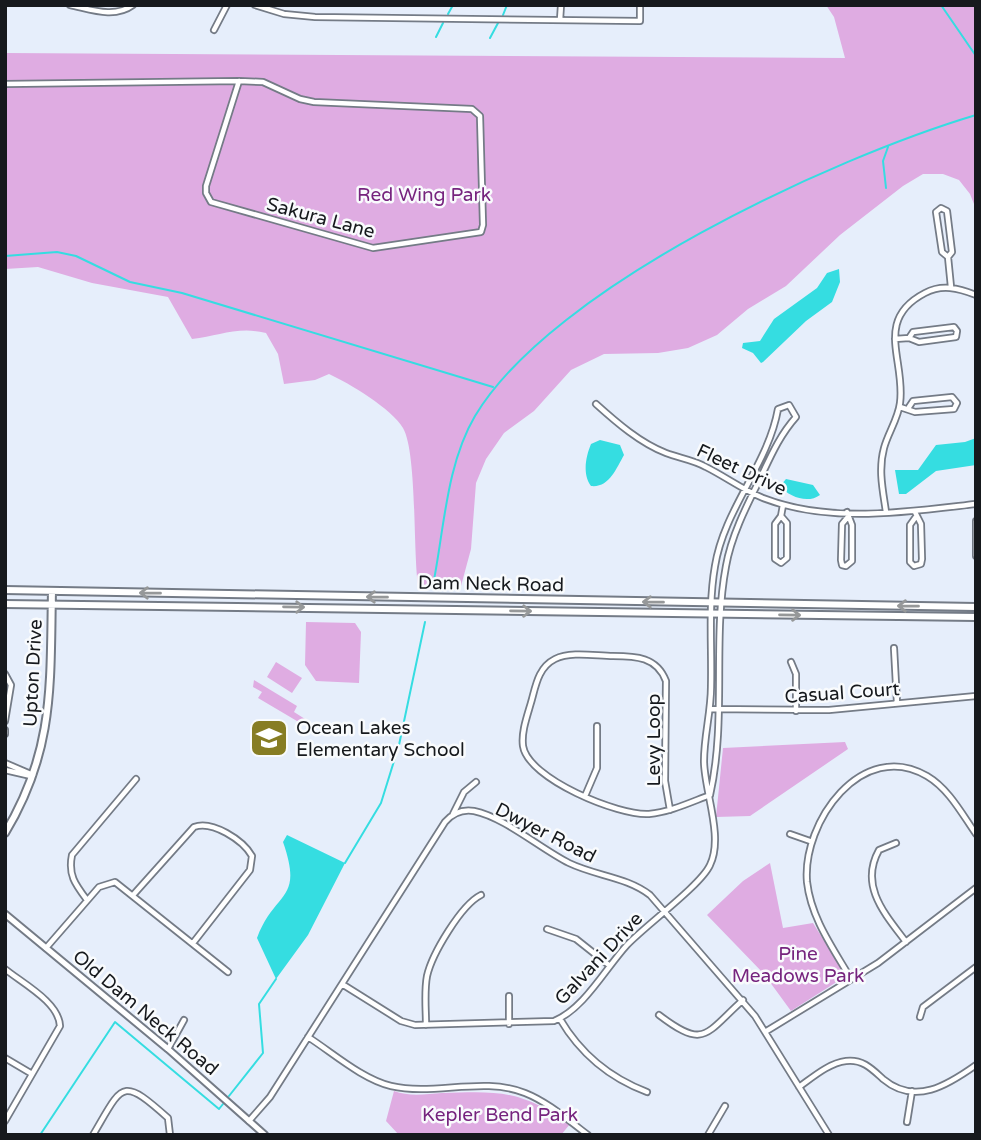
<svg xmlns="http://www.w3.org/2000/svg" width="981" height="1140" font-family="'Varela Round',sans-serif">
<rect width="100%" height="100%" fill="#e6eefb"/>
<path fill="#dface2" d="M826,5H976V209L970,194L959,180L943,174H923L903,186L840,235L786,286L748,309L717,335L688,348L658,353L604,354L571,370L534,411L504,433L486,459L476,483L471,549L461,586L418,585C413,550 417,452 403,428C392,409 349,383 329,374L315,380L284,384L278,354L266,333C238,326 219,336 192,339L168,297L92,283L38,267L5,269V53L845,58L834,17Z
M306,622L355,623L361,632L359,683L316,681L305,665Z
M276,662L302,678L292,693L267,677Z
M254,680L297,706L294,712L305,719L302,724L258,698L262,692L253,687Z
M845,742L848,749L750,816L716,817L723,748Z
M770,863L783,928L813,923L846,976L791,1011L764,974L707,915L743,881Z
M394,1091C409,1097 427,1094 442,1093C501,1091 520,1090 570,1124L561,1135H399L386,1121Z"/>
<path fill="#35dde1" d="M839,269L840,282L832,302L806,321L763,362L761,363L753,353L742,348L743,343L760,341L774,319L817,288L827,273Z
M976,438V465L936,471L906,494H899L895,470H918L936,445L965,442Z
M600,440L620,445L624,455C616,469 609,488 591,486C582,474 586,456 591,444Z
M786,479L813,485L820,495C808,504 789,497 780,486Z
M287,835L345,863L308,935L276,979L257,938C275,890 304,902 283,842Z"/>
<g fill="none" stroke-linecap="round" stroke-linejoin="round">
<path stroke="#35dde1" stroke-width="2" d="M941,5L976,56
M448,14L453,5
M503,15L507,5
M436,37L443,23
M490,38L498,23
M886,188L883,161L888,147
M5,256L57,252L76,256L130,282L182,293L493,387
M433,585C444,531 446,465 475,416C553,286 832,158 976,115
M345,863L381,803L399,745L425,622
M229,1096L263,1053L259,1004L276,979
M40,1135L115,1022L219,1109L223,1104"/>
<defs>
<path id="minor" d="M70,5C90,9 114,19 133,5
M255,5L284,14L315,17L640,21V5
M560,20L561,5
M214,30L227,5
M5,84L239,81L263,82L300,99L314,102L472,109L480,116L483,225L481,232L373,248L211,202L206,193V186L239,81
M948,257L942,252L936,212L941,208L947,211L952,252L948,257L951,287
M895,339L909,338L919,342L956,337L957,331L954,327L913,332L909,338
M596,404C616,422 640,443 666,453C679,458 694,460 706,467C726,477 743,490 763,498C830,524 906,512 976,504
M900,407L915,412L954,409L957,403L952,397L913,401L909,407
M847,512L852,525V561L846,566L842,565L841,560L842,524L847,518
M886,512C883,491 878,470 884,448C888,433 898,419 900,403C906,361 873,320 925,293C942,284 958,288 976,295
M915,512L921,524L922,559L921,564L914,566L910,562V525L915,518
M781,516L787,523V558L781,563L775,559V524L781,516L783,505
M976,521V556
M894,648L897,703
M791,662L796,674V711
M5,674L11,685L5,721
M710,709L829,710L976,696
M5,730V734
M5,763L33,775
M5,770L31,776
M585,796L597,768V726
M670,810L665,781L666,681C657,657 636,656 613,656C596,656 571,651 555,659C539,667 536,684 532,699C528,714 521,731 523,746C528,779 619,816 649,814C670,812 691,802 710,795
M453,814L464,792L476,782
M790,834L810,841
M896,843L879,850C859,886 885,914 906,942
M134,894L194,827C212,820 243,840 252,856L250,870L193,943
M87,900C75,884 68,875 72,855L136,779
M547,929L576,939L610,966
M46,948L99,887L115,882L228,972
M5,969C22,983 59,1002 60,1026L5,1121
M851,979C833,948 811,918 807,882C802,822 862,738 927,776C949,789 962,814 976,834
M342,984L401,1021L415,1025L554,1021C584,1009 605,969 627,945C646,925 701,885 710,865C724,837 704,790 704,761C704,736 711,712 711,687C712,646 708,606 715,566C724,509 768,465 778,409L789,405L796,417C779,436 770,458 759,481C746,507 731,537 726,566C712,640 727,720 710,795
M659,1015C705,1050 705,1034 743,1000
M920,1017L923,1007L976,967
M560,1019C580,1053 610,1078 647,1092
M509,1024V996
M426,1025C426,1009 424,992 427,976C432,954 461,905 481,895
M765,1032L878,963L976,888
M308,1037C333,1053 362,1079 391,1086C435,1096 483,1076 525,1093C548,1102 568,1120 588,1135
M168,1049L184,1020
M5,1058L32,1074
M799,1087C813,1077 829,1063 846,1061C863,1059 872,1069 883,1079C915,1106 948,1085 976,1065
M249,1121L270,1097L445,822C452,814 462,809 474,811C504,817 541,849 569,863C596,876 627,877 650,895L755,1016L829,1135
M907,1122L912,1091
M93,1135C123,1084 121,1076 168,1118L170,1135
M708,1135L725,1106"/>
<path id="tertiary" d="M5,914L168,1049L265,1135"/>
<path id="secondary" d="M5,590L976,607
M5,604L976,617
M5,833C55,750 50,684 52,591"/>
</defs>
<use href="#minor" stroke="#747b86" stroke-width="8"/>
<use href="#tertiary" stroke="#747b86" stroke-width="9"/>
<use href="#secondary" stroke="#747b86" stroke-width="10"/>
<use href="#minor" stroke="#fff" stroke-width="4.5"/>
<use href="#tertiary" stroke="#fff" stroke-width="5"/>
<use href="#secondary" stroke="#fff" stroke-width="6"/>
</g>
<defs><path id="oneway-shaft" d="M-6 0H5M1.5-3L5.5 0L1.5 3" fill="none" stroke-width="1.6" stroke-linecap="round" stroke-linejoin="round" transform="scale(1.75)"/></defs>
<g stroke="#969899">
<use href="#oneway-shaft" transform="translate(150 593) rotate(-179)"/>
<use href="#oneway-shaft" transform="translate(377 597) rotate(-179)"/>
<use href="#oneway-shaft" transform="translate(653 602) rotate(-179)"/>
<use href="#oneway-shaft" transform="translate(908 606) rotate(-179)"/>
<use href="#oneway-shaft" transform="translate(294 607) rotate(1)"/>
<use href="#oneway-shaft" transform="translate(521 611) rotate(1)"/>
<use href="#oneway-shaft" transform="translate(790 615) rotate(1)"/>
</g>
<defs>
<symbol id="school-square" viewBox="-11 -11 22 22"><rect x="-9" y="-9" width="18" height="18" rx="4" fill="#877d24" stroke="#f9fbfd"/><path d="M0-5L7-2L0 1L-7-2ZM-4 1L0 2.5L4 1V4Q0 6-4 4Z" fill="#fff"/></symbol>
</defs>
<g fill-rule="evenodd">
<use href="#school-square" x="247" y="716" width="44" height="44"/>
</g>
<g text-anchor="middle" stroke-width="5" stroke-linejoin="round" paint-order="stroke">
<g font-size="19" fill="#76247e" stroke="#f9fbfd">
<text x="424" y="201">Red Wing Park</text>
<text x="798" y="960">Pine<tspan x="798" dy="22">Meadows Park</tspan></text>
<text x="500" y="1121">Kepler Bend Park</text>
</g>
<g font-size="19" fill="#16191d" stroke="#f9fbfd">
<text transform="translate(321 217) rotate(15)" y="7">Sakura Lane</text>
<text transform="translate(742 469) rotate(25)" y="7">Fleet Drive</text>
<text transform="translate(491 583) rotate(1)" y="7">Dam Neck Road</text>
<text transform="translate(32 673) rotate(-87)" y="7">Upton Drive</text>
<text transform="translate(842 692) rotate(-4)" y="7">Casual Court</text>
<text transform="translate(653 740) rotate(-90)" y="7">Levy Loop</text>
<text transform="translate(546 832) rotate(27)" y="7">Dwyer Road</text>
<text transform="translate(598 958) rotate(-47)" y="7">Galvani Drive</text>
<text transform="translate(146 1012) rotate(40)" y="7">Old Dam Neck Road</text>
</g>
<g font-size="19" fill="#16191d" stroke="#f9fbfd" text-anchor="start">
<text x="296" y="734">Ocean Lakes<tspan x="296" dy="22">Elementary School</tspan></text>
</g>
</g>
<rect width="981" height="1140" fill="none" stroke="#16191d" stroke-width="14"/>
</svg>
